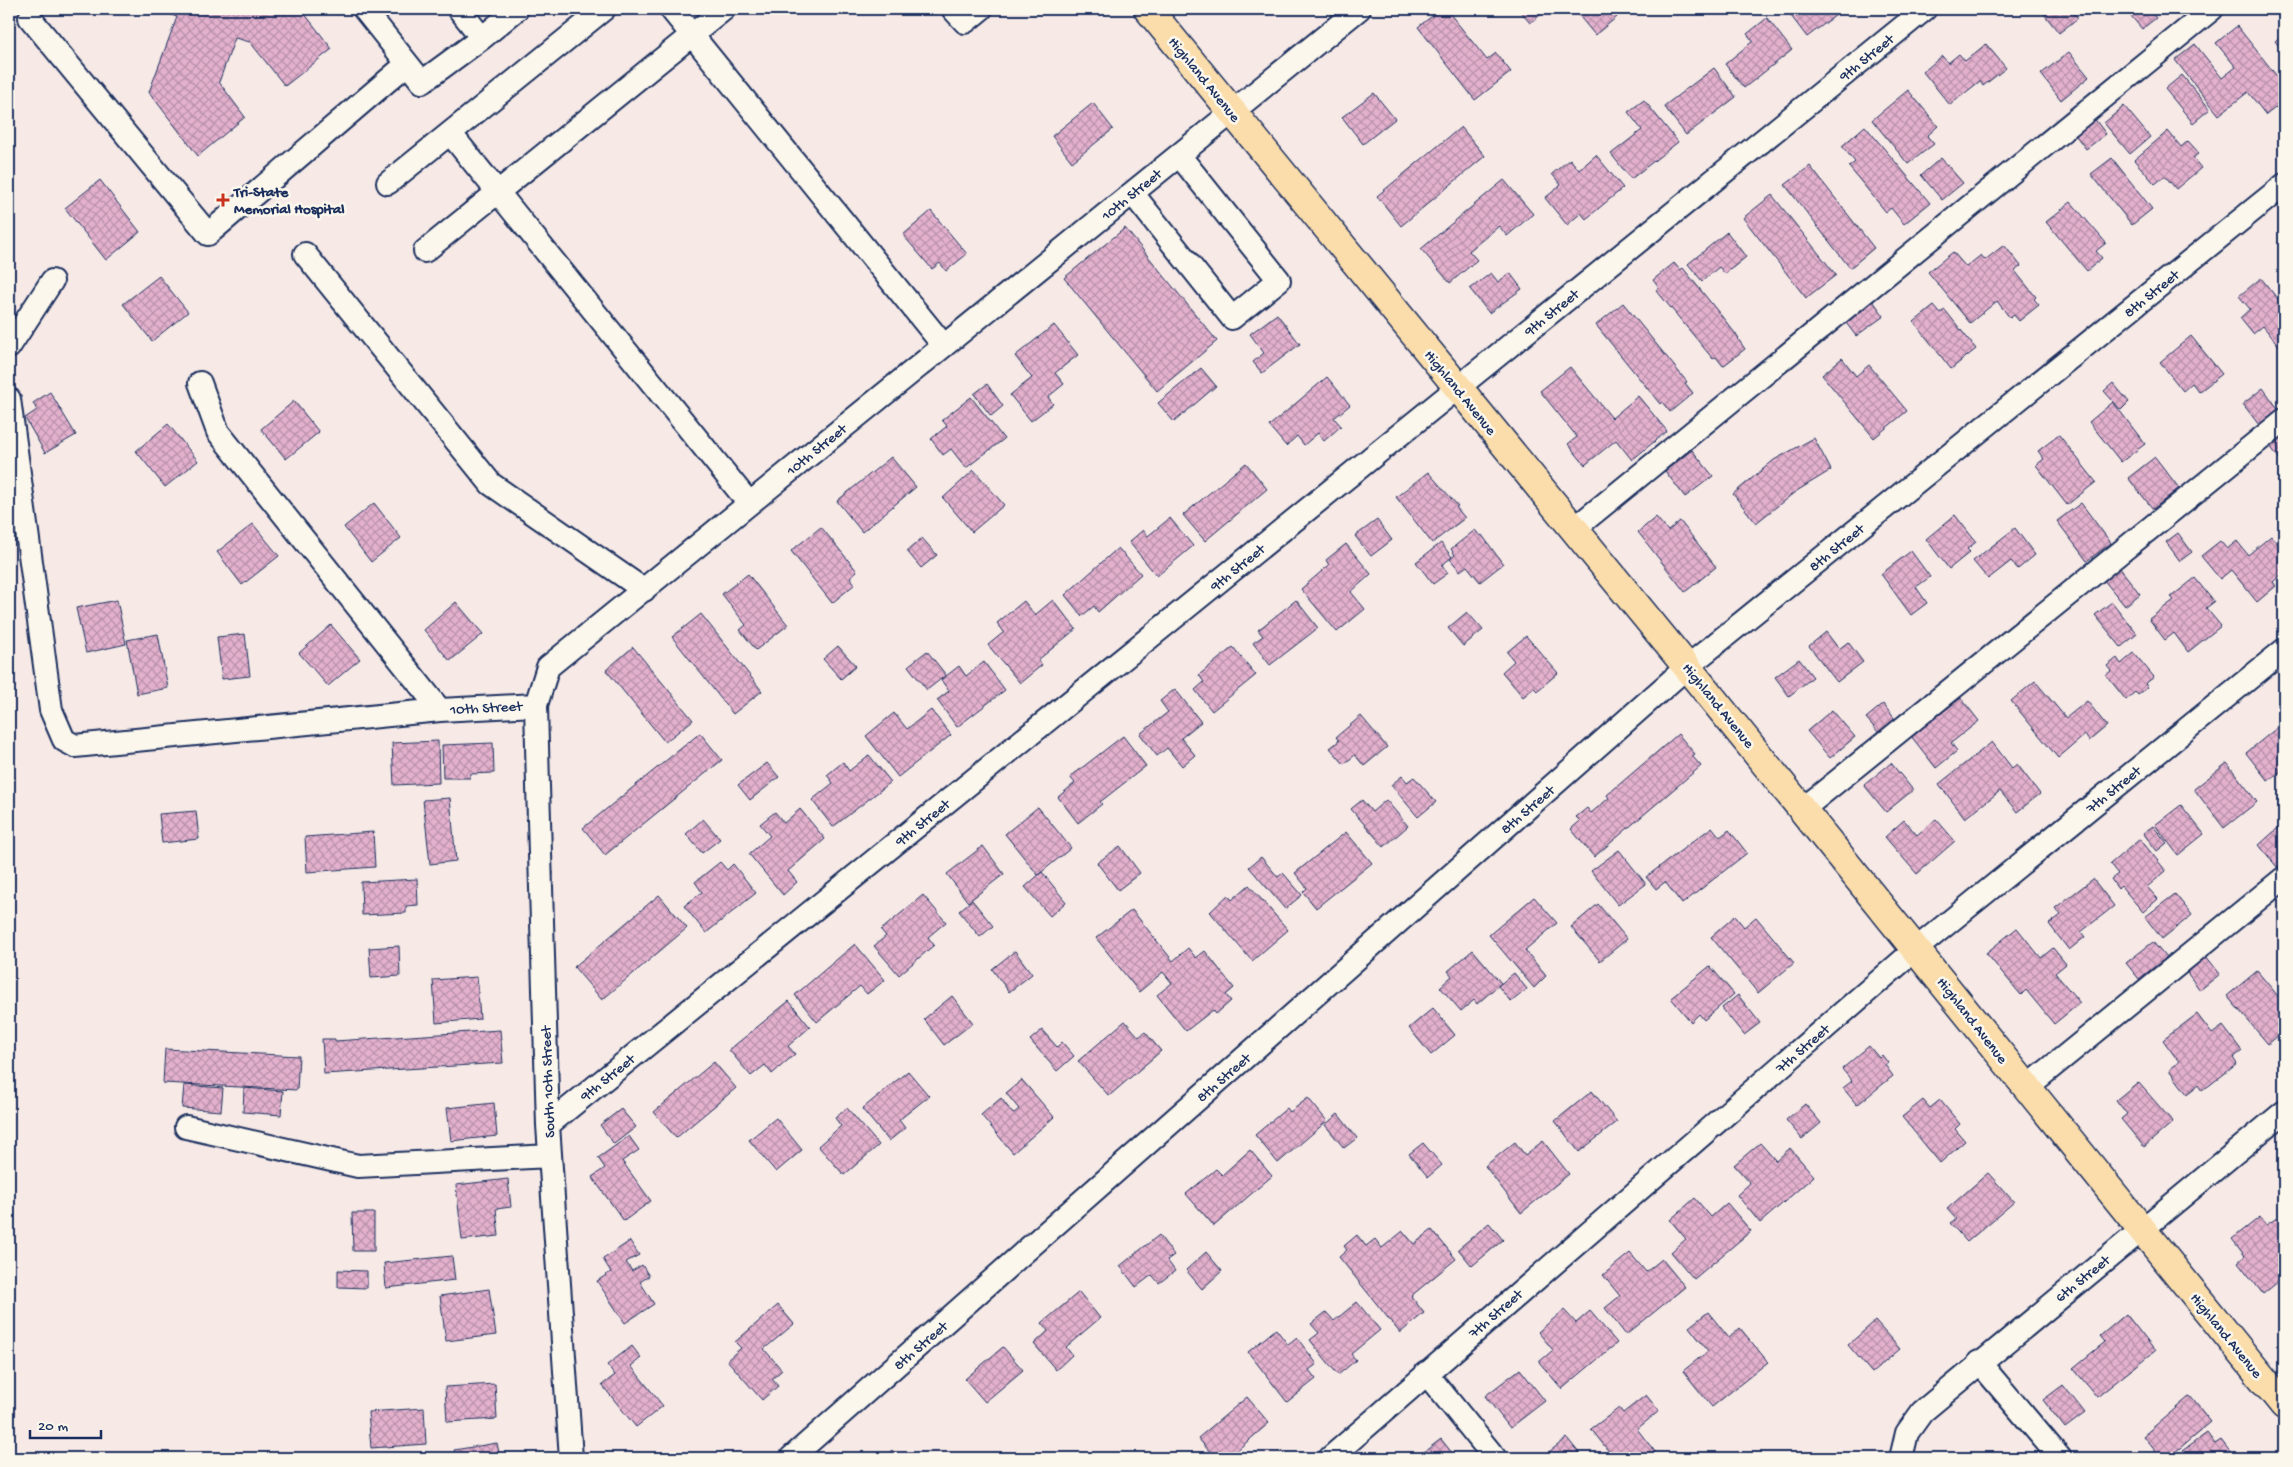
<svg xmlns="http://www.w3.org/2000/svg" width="2293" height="1467" font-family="'Gochi Hand',sans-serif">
<defs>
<pattern id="building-cross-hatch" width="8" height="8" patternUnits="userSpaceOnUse" patternTransform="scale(1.25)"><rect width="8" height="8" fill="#e4b1cd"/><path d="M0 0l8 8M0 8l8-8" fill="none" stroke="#b890aa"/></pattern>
</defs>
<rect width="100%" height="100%" fill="#f6e9e6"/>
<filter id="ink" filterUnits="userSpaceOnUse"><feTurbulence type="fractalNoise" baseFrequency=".02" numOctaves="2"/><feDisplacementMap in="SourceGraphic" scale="10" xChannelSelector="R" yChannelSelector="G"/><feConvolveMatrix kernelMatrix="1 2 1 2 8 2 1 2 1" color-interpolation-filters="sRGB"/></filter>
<g filter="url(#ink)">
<path fill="url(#building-cross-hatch)" stroke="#1b2f5e" d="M156,9H301L332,49L285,86L250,42L235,38L219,82L245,117L198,156L149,92L177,17Z
M1441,9H1446L1487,60L1496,53L1511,72L1475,100L1418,27Z
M1518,9H1548L1530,23Z
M1581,9H1610L1617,17L1595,35L1576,12Z
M1792,9H1844L1807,37L1788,12Z
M2040,9H2070L2078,18L2059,33Z
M2125,9H2148L2156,18L2142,29Z
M1767,18L1792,50L1744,88L1725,64L1753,41L1747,34Z
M2237,26L2284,85V101L2266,115L2248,92L2219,115L2175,60L2195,44L2222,78L2236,67L2216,43Z
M2284,34V53L2275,41Z
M1986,44L2006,68L1983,86L1980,81L1950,105L1923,72L1942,56L1948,63L1959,54L1965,61Z
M2069,52L2089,77L2061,100L2041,74Z
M1714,68L1736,97L1686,135L1664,106Z
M2182,75L2210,109L2193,123L2165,89Z
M1908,90L1938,126L1927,136L1934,144L1908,164L1872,120Z
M1374,93L1395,119L1363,144L1342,117Z
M1644,100L1678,142L1631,179L1611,154L1642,130L1628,112Z
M1093,103L1113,129L1072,162L1052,136Z
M2124,106L2150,137L2130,154L2104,123Z
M2090,113L2106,134L2086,149L2070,128Z
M1865,126L1930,203L1904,224L1891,208L1886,212L1849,167L1855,162L1842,146Z
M1461,127L1485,156L1401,226L1377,196Z
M2168,131L2181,147L2188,141L2199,153L2193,158L2201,168L2176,189L2165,176L2155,184L2134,160Z
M1596,155L1623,188L1586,219L1581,213L1567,225L1545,198L1561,185L1552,174L1570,159L1579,170Z
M1941,158L1963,183L1942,200L1921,175Z
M2112,158L2152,209L2132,225L2091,174Z
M1810,166L1874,248L1850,268L1785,185Z
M100,180L140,232L106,260L65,208Z
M1504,180L1533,214L1507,236L1499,226L1469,251L1477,260L1450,283L1421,249Z
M1772,195L1836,275L1806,298L1743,218Z
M2071,202L2106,243L2096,251L2102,258L2087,271L2046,222Z
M931,211L967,254L946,271L940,263L932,269L903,235Z
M1125,228L1217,341L1157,391L1064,278Z
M1727,232L1746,257L1725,274L1719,267L1702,281L1688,264Z
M2004,245L2021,266L2015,271L2036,297L2034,299L2039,305L2019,321L2014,315L2010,318L1997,301L1970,323L1928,272L1953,252L1966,267L1981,255L1985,260Z
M1674,263L1680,270L1683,268L1739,338L1738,339L1745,349L1723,366L1716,357L1713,359L1656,290L1659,288L1653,280Z
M1491,273L1498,282L1510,273L1522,289L1489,313L1470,289Z
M159,276L188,312L152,341L123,304Z
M2261,278L2284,307V352L2263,326L2253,334L2240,318L2250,309L2239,296Z
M1868,294L1884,316L1856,336L1840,315Z
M1623,303L1687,382L1685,383L1693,393L1670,412L1662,402L1660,404L1596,325Z
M1934,306L1940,313L1945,310L1976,349L1951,369L1914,322Z
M1277,314L1300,344L1262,373L1253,362L1264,353L1250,334Z
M1054,325L1078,355L1055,373L1064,384L1048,397L1053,404L1031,421L1010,395L1032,378L1015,356Z
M2191,336L2222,374L2199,392L2192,383L2183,391L2160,362Z
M1842,358L1856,376L1869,365L1907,411L1874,438L1822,375Z
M1570,367L1612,418L1638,396L1667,431L1632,460L1616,440L1585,465L1568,444L1577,437L1540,391Z
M1201,368L1216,386L1174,422L1158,403Z
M1327,377L1350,405L1334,418L1341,426L1324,441L1318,433L1304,445L1297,436L1286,446L1269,426Z
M2113,383L2129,402L2121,410L2104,391Z
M987,384L1003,406L991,416L974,394Z
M2263,388L2279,410L2259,425L2243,404Z
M50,392L76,435L45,453L25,418L37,410L33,403Z
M971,397L1004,439L966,468L951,449L943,455L931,439L947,426L942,420Z
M294,401L319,432L286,459L261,429Z
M2113,402L2145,444L2121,462L2089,422Z
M168,424L198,461L165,487L136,451Z
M2059,435L2096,482L2067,505L2036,465L2044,459L2038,451Z
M2283,436L2284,437V465L2270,446Z
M1814,438L1831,470L1795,492L1756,523L1733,494L1774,460Z
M1692,450L1713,476L1685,497L1665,471Z
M891,457L916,487L862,532L837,501Z
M2155,457L2179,488L2153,509L2128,478Z
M1246,463L1267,489L1205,541L1183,515Z
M974,470L1004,505L972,532L943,498Z
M1428,472L1458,506L1456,507L1465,518L1432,543L1396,497Z
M374,503L401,538L371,562L344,527Z
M2081,503L2111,543L2087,561L2057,521Z
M1955,515L1976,542L1967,549L1970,552L1949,569L1926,539Z
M1656,517L1668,531L1680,521L1716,567L1685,592L1638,532Z
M1170,518L1193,546L1157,576L1129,542L1143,530L1148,536Z
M1377,520L1392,540L1371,556L1355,536Z
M253,524L279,556L242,585L217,552Z
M821,527L857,571L850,577L855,584L832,603L791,551Z
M2015,528L2035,555L2018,569L2011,561L1988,579L1973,561Z
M1475,530L1480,536L1482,535L1503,564L1480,582L1467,566L1460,571L1450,559L1455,555L1451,549Z
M2178,533L2192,552L2180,561L2166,542Z
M2271,536L2284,551V572L2273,582L2276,586L2257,602L2231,570L2220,579L2201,556L2220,541L2227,549L2237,541L2248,555Z
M922,538L937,555L921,568L907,551Z
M1441,543L1452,557L1442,565L1448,573L1433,584L1416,562Z
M1346,544L1371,574L1351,592L1365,609L1337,632L1301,589L1329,565L1326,560Z
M1118,548L1141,574L1098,612L1094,606L1082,616L1065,595Z
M1911,551L1930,577L1916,587L1927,603L1911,615L1881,574Z
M2119,567L2140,594L2125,606L2103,579Z
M748,574L788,625L756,650L740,630L746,625L722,594Z
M2195,578L2214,602L2206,608L2221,626L2188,652L2174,633L2165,640L2149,619L2174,600L2171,597Z
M117,600L126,644L86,653L76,608Z
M1053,600L1076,629L1038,660L1042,665L1020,683L988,645L1004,632L997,623L1024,601L1035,615Z
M1296,600L1318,628L1270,665L1253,643L1263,636L1258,630Z
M456,602L483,634L450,661L424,630Z
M2112,602L2137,634L2121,647L2095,615Z
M1467,612L1483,630L1463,646L1448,628Z
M701,614L762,691L733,714L672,637Z
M331,625L360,659L328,686L299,653Z
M1826,632L1839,649L1848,642L1863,662L1837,682L1809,646Z
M158,634L168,688L137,694L127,640Z
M245,634L250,676L222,679L217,637Z
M1526,636L1558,673L1537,691L1534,688L1523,697L1502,672L1514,661L1507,652Z
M838,646L856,666L841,679L823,659Z
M633,647L693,720L665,742L606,670Z
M1233,647L1256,675L1212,711L1195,690L1204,682L1199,675Z
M927,651L946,675L927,690L908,666Z
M2134,653L2154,677L2145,684L2148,687L2138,695L2135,692L2126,700L2106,675L2111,671L2107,666L2117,658L2121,664Z
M1799,659L1813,677L1789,696L1775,677Z
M984,662L1005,690L957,727L937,700L949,691L941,680L959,666L966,676Z
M2035,681L2066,718L2087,701L2107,726L2089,741L2085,735L2058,758L2011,701Z
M1175,689L1201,722L1181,738L1195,755L1182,766L1167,748L1157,756L1140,734L1168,712L1160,701Z
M1961,698L1979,721L1951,743L1957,751L1936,768L1911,736Z
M1883,704L1895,719L1879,733L1866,718Z
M931,710L951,735L898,777L866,736L894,713L907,729Z
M1832,710L1855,737L1830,758L1807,731Z
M1361,716L1387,747L1364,766L1355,755L1344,764L1330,748L1339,741L1336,737Z
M2278,727L2284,736V769L2268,781L2246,753Z
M700,733L722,760L605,855L583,828Z
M1678,734L1695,754L1692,756L1701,766L1594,857L1571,829L1580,821L1576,817L1587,808L1591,813L1609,798L1607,795Z
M1123,736L1146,766L1100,802L1102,804L1078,823L1058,797L1075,783L1070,777Z
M438,741L439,783L394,785L392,743Z
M1992,742L2012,768L2017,764L2040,794L2017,812L2000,791L1965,818L1939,784Z
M493,743L494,773L470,774V778H443L442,745Z
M869,755L891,782L833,827L812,800L833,783L827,775L843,762L849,771Z
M767,763L779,777L750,800L738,785Z
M1891,763L1913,790L1886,812L1864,785Z
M2227,763L2257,802L2224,828L2194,789Z
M1402,776L1407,782L1414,777L1436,802L1418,817L1391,785Z
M450,798L456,861L430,864L423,800Z
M1362,800L1372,812L1386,800L1408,826L1384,847L1351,809Z
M2181,805L2204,834L2178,855L2155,825Z
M1038,807L1071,848L1038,875L1005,834Z
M800,809L825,839L788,871L797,882L783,895L749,854L770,836L760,824L775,812L784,823Z
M196,811L199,839L162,843L159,814Z
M703,819L720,839L702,853L686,834Z
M1936,819L1955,841L1917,874L1885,837L1904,820L1917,835Z
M2153,826L2167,843L2157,851L2143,833Z
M1712,827L1720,837L1729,830L1747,853L1682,904L1665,882L1656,889L1646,877Z
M2278,828L2284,836V861L2277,867L2259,845Z
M373,832L375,867L307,872L305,837Z
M1346,832L1372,863L1316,908L1303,892L1307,888L1295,873Z
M2140,839L2166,871L2147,887L2158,899L2143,912L2121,886L2118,889L2111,879L2118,874L2110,864Z
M983,846L1004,874L968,902L947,874Z
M1120,846L1140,873L1118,890L1097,863Z
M1619,850L1646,884L1618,905L1591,871Z
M1261,857L1278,877L1283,873L1302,895L1285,909L1249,867Z
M720,862L727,870L733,864L756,893L706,933L684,906L702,892L695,882Z
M1042,872L1066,902L1050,916L1025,887Z
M417,879L418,905L406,906V913L362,915L361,882Z
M2093,879L2114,906L2081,932L2085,937L2069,950L2049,924L2061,915L2055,908Z
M1249,885L1288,930L1252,961L1210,912L1228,895L1232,900Z
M2175,894L2192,915L2162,939L2145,917Z
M659,895L687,928L602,1000L574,967Z
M923,895L946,922L928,937L934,945L899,975L874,946L886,936L881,930Z
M1534,897L1557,923L1525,950L1546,976L1534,988L1489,935Z
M972,900L993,926L980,937L959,911Z
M1598,904L1627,939L1600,961L1571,927Z
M1132,910L1173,961L1188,948L1196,958L1205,951L1234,988L1226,995L1231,1001L1216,1014L1213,1010L1186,1031L1157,995L1172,983L1163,972L1139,992L1096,938Z
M1735,916L1744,927L1756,917L1794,963L1758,993L1711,937Z
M2017,928L2041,958L2053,948L2066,964L2055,973L2080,1003L2054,1024L2026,990L2021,995L1986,953Z
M2153,942L2166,958L2139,979L2126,963Z
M855,944L885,980L867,994L860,986L817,1022L795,995Z
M399,946L400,976L371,978L369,948Z
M1473,950L1501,983L1477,1004L1474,1000L1461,1011L1440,987L1452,976L1448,971Z
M1015,951L1032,974L1009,992L992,969Z
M2202,951L2220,974L2200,990L2182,966Z
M1710,966L1734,994L1704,1020L1699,1014L1691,1022L1671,998Z
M2257,971L2284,1003V1031L2268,1044L2227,996Z
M1514,973L1527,989L1511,1002L1498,986Z
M477,977L480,1019L436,1023L433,980Z
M1738,995L1760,1023L1744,1035L1722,1008Z
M952,996L973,1023L944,1045L924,1019Z
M789,1001L810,1027L788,1046L795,1054L772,1074L765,1065L751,1076L729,1050Z
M1433,1008L1455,1035L1431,1055L1409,1028Z
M2197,1014L2212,1034L2223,1026L2242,1051L2233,1058L2237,1064L2202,1091L2198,1085L2187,1094L2169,1070L2179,1062L2163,1040Z
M1125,1021L1139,1037L1145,1032L1161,1051L1109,1096L1078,1061Z
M500,1030L503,1063L324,1074L322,1039H335V1041Z
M1042,1030L1057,1047L1062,1042L1074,1056L1057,1071L1030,1040Z
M1869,1046L1879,1058L1882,1055L1888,1063L1885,1065L1893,1076L1857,1105L1843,1088L1852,1081L1842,1069Z
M165,1049L299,1056L297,1090L163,1083Z
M714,1062L736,1088L676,1138L654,1112Z
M908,1071L929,1096L899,1120L905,1128L889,1141L862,1109Z
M1022,1080L1054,1117L1013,1153L981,1115L1001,1098L1013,1114L1019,1109L1006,1093Z
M2138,1082L2173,1122L2144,1147L2121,1119L2127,1114L2116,1100Z
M184,1085L223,1088L221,1111L182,1108Z
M244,1088L283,1091L281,1115L243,1112Z
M1592,1091L1617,1122L1579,1152L1555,1121Z
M1308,1098L1327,1121L1278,1163L1255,1135L1287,1108L1290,1112Z
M1923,1100L1930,1108L1940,1100L1960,1124L1955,1129L1965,1141L1940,1163L1902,1117Z
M494,1103L497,1136L451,1141L447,1108Z
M1805,1104L1821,1123L1802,1139L1786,1120Z
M847,1108L879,1145L844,1175L818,1146L841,1126L835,1118Z
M621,1109L636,1127L614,1144L600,1125Z
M1338,1114L1357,1138L1344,1148L1325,1125Z
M776,1118L802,1150L776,1172L749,1140Z
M629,1136L639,1150L622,1161L651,1201L624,1221L592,1177L605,1168L598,1158Z
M1543,1141L1569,1174L1521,1213L1485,1166L1515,1142L1525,1155Z
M1423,1143L1442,1165L1428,1177L1409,1154Z
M1760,1143L1776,1161L1790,1148L1814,1176L1760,1223L1737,1195L1750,1183L1734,1165Z
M1250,1150L1272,1176L1214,1226L1186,1194L1216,1169L1222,1175Z
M1988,1173L2014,1202L1967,1242L1950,1223L1956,1219L1947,1209Z
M508,1179L511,1207L496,1209L499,1236L462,1240L456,1185Z
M1695,1198L1711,1217L1727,1203L1751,1231L1694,1279L1671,1252L1686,1239L1670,1220Z
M352,1213H374V1251H353Z
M2260,1217L2266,1225L2277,1218L2284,1228V1253L2276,1260L2284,1271V1277L2263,1294L2238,1262L2245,1256L2232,1239Z
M1489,1223L1503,1240L1472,1266L1458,1249Z
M1432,1230L1456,1259L1411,1296L1424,1313L1400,1333L1339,1257L1347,1250L1344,1246L1357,1235L1366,1246L1375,1239L1382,1248L1403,1231L1414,1244Z
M1159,1235L1174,1255L1167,1260L1175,1271L1159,1283L1152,1275L1136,1287L1120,1266Z
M630,1241L639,1255L626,1262L632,1271L642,1265L649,1276L640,1282L654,1304L625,1323L597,1281L611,1272L603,1259Z
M1206,1252L1222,1271L1202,1289L1186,1270Z
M1630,1253L1646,1272L1662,1259L1685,1287L1626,1335L1605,1308L1620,1296L1603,1275Z
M452,1256L455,1280L386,1288L384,1263Z
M338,1270L367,1271V1288L338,1287Z
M489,1289L496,1335L446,1341L440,1296Z
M1079,1292L1100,1318L1066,1347L1072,1355L1056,1370L1034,1344L1048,1331L1042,1323Z
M1357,1302L1380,1330L1351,1354L1356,1360L1338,1375L1310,1340L1319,1333L1311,1324L1326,1312L1334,1321Z
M778,1305L794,1324L764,1349L782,1370L772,1379L778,1386L762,1400L727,1360L741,1348L735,1342Z
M1564,1310L1576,1323L1590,1311L1617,1343L1562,1389L1539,1362L1553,1350L1538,1332Z
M1708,1312L1729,1338L1740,1328L1768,1362L1712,1407L1683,1371L1708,1351L1689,1327Z
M2126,1314L2155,1351L2097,1397L2073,1368L2105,1342L2100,1336Z
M1875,1321L1900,1349L1872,1373L1848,1345Z
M1276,1329L1288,1345L1297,1338L1317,1364L1309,1370L1316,1379L1287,1402L1248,1352Z
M632,1346L641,1358L631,1366L663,1406L636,1427L602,1385L615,1375L607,1365Z
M1003,1347L1023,1370L985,1402L965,1379Z
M1520,1369L1545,1401L1510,1428L1485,1396Z
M495,1384L497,1419L447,1422L445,1387Z
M2063,1385L2085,1413L2065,1428L2043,1400Z
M1646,1395L1659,1411L1637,1429L1656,1453L1650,1458H1614L1591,1429L1619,1408L1623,1413Z
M2190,1396L2211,1422L2168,1458H2161L2143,1436Z
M1247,1397L1269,1423L1228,1458H1215L1198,1438Z
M424,1408L426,1444L371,1448L368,1412Z
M2207,1433L2215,1444L2221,1440L2235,1458H2187L2182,1451Z
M1567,1438L1583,1458H1541Z
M1441,1439L1456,1458H1416Z
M497,1443L500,1458H456L454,1450Z
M892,1450L899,1458H883Z"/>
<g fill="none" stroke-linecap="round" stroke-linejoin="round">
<defs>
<path id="minor" d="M364,9L422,82L482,38L459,9
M671,9L944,346
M953,9L965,22L981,9
M30,18L208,234L407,64
M482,38L517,9
M450,133L749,503
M388,183L604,9
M1133,194L1232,318L1279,280L1179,155
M425,251L724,9
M305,254L491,484L644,590
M9,347L52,281
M200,383L218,432L440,710
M9,399L51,710L64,740L75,746L440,710L536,705
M1574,529L2212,9
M1803,809L2284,420
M2026,1088L2284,878
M548,1125L1925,9
M186,1127L358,1166L550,1156
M1979,1362L2060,1458
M1426,1373L1495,1458
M571,1458L548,1125L538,786L536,705L548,667L1359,9
M791,1458L1687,667L2284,185
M1330,1458L1916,949L2284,650
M1901,1458L1907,1433L1922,1412L2284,1112"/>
<path id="major" d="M1148,9L1687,667L2284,1405"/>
</defs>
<use href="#minor" stroke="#1b2f5e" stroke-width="26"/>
<use href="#major" stroke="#1b2f5e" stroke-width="31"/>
<use href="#minor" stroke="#fbf7ec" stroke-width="22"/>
<use href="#major" stroke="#fbddab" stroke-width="28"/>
</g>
</g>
<path fill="#c8321e" stroke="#fbf7ec" stroke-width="2" d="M220.5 192.5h5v5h5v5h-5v5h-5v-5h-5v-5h5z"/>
<g text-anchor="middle" stroke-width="5" stroke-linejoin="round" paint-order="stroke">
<g font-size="15" fill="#1b2f5e" stroke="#fbf7ec">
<text transform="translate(1866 57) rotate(-39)" y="5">9th Street</text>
<text transform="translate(1205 79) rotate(51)" y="5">Highland Avenue</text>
<text transform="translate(1131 194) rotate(-39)" y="5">10th Street</text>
<text transform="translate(2151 293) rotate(-39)" y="5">8th Street</text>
<text transform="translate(1551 312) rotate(-39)" y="5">9th Street</text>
<text transform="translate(1461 392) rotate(51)" y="5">Highland Avenue</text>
<text transform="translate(816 449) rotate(-39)" y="5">10th Street</text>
<text transform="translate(1836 547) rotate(-39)" y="5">8th Street</text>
<text transform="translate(1237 567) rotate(-39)" y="5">9th Street</text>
<text transform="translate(1719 705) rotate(51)" y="5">Highland Avenue</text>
<text transform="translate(486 707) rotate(-3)" y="5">10th Street</text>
<text transform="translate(2113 789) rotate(-39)" y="5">7th Street</text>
<text transform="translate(1527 809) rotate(-41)" y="5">8th Street</text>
<text transform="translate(922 822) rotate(-39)" y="5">9th Street</text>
<text transform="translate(1973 1020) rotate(52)" y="5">Highland Avenue</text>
<text transform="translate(1802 1048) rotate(-41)" y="5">7th Street</text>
<text transform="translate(607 1077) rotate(-39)" y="5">9th Street</text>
<text transform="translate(1223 1077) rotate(-41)" y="5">8th Street</text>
<text transform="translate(547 1082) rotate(-92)" y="5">South 10th Street</text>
<text transform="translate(2082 1278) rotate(-39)" y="5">6th Street</text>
<text transform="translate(1495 1313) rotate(-41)" y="5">7th Street</text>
<text transform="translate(2227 1335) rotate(51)" y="5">Highland Avenue</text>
<text transform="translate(920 1345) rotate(-41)" y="5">8th Street</text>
</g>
<g font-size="15" font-weight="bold" fill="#1b2f5e" stroke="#fbf7ec" text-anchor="start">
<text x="234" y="196">Tri-State<tspan x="234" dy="17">Memorial Hospital</tspan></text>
</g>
</g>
<rect width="2293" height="1467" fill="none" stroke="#fbf7ec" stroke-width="30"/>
<rect x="15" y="15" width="2263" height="1437" fill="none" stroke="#1b2f5e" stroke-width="2" filter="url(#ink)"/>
<path d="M30 1430v8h71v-8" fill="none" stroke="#1b2f5e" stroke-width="2.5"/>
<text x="38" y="1430" font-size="15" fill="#1b2f5e" stroke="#fbf7ec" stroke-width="4" paint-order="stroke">20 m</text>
</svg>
